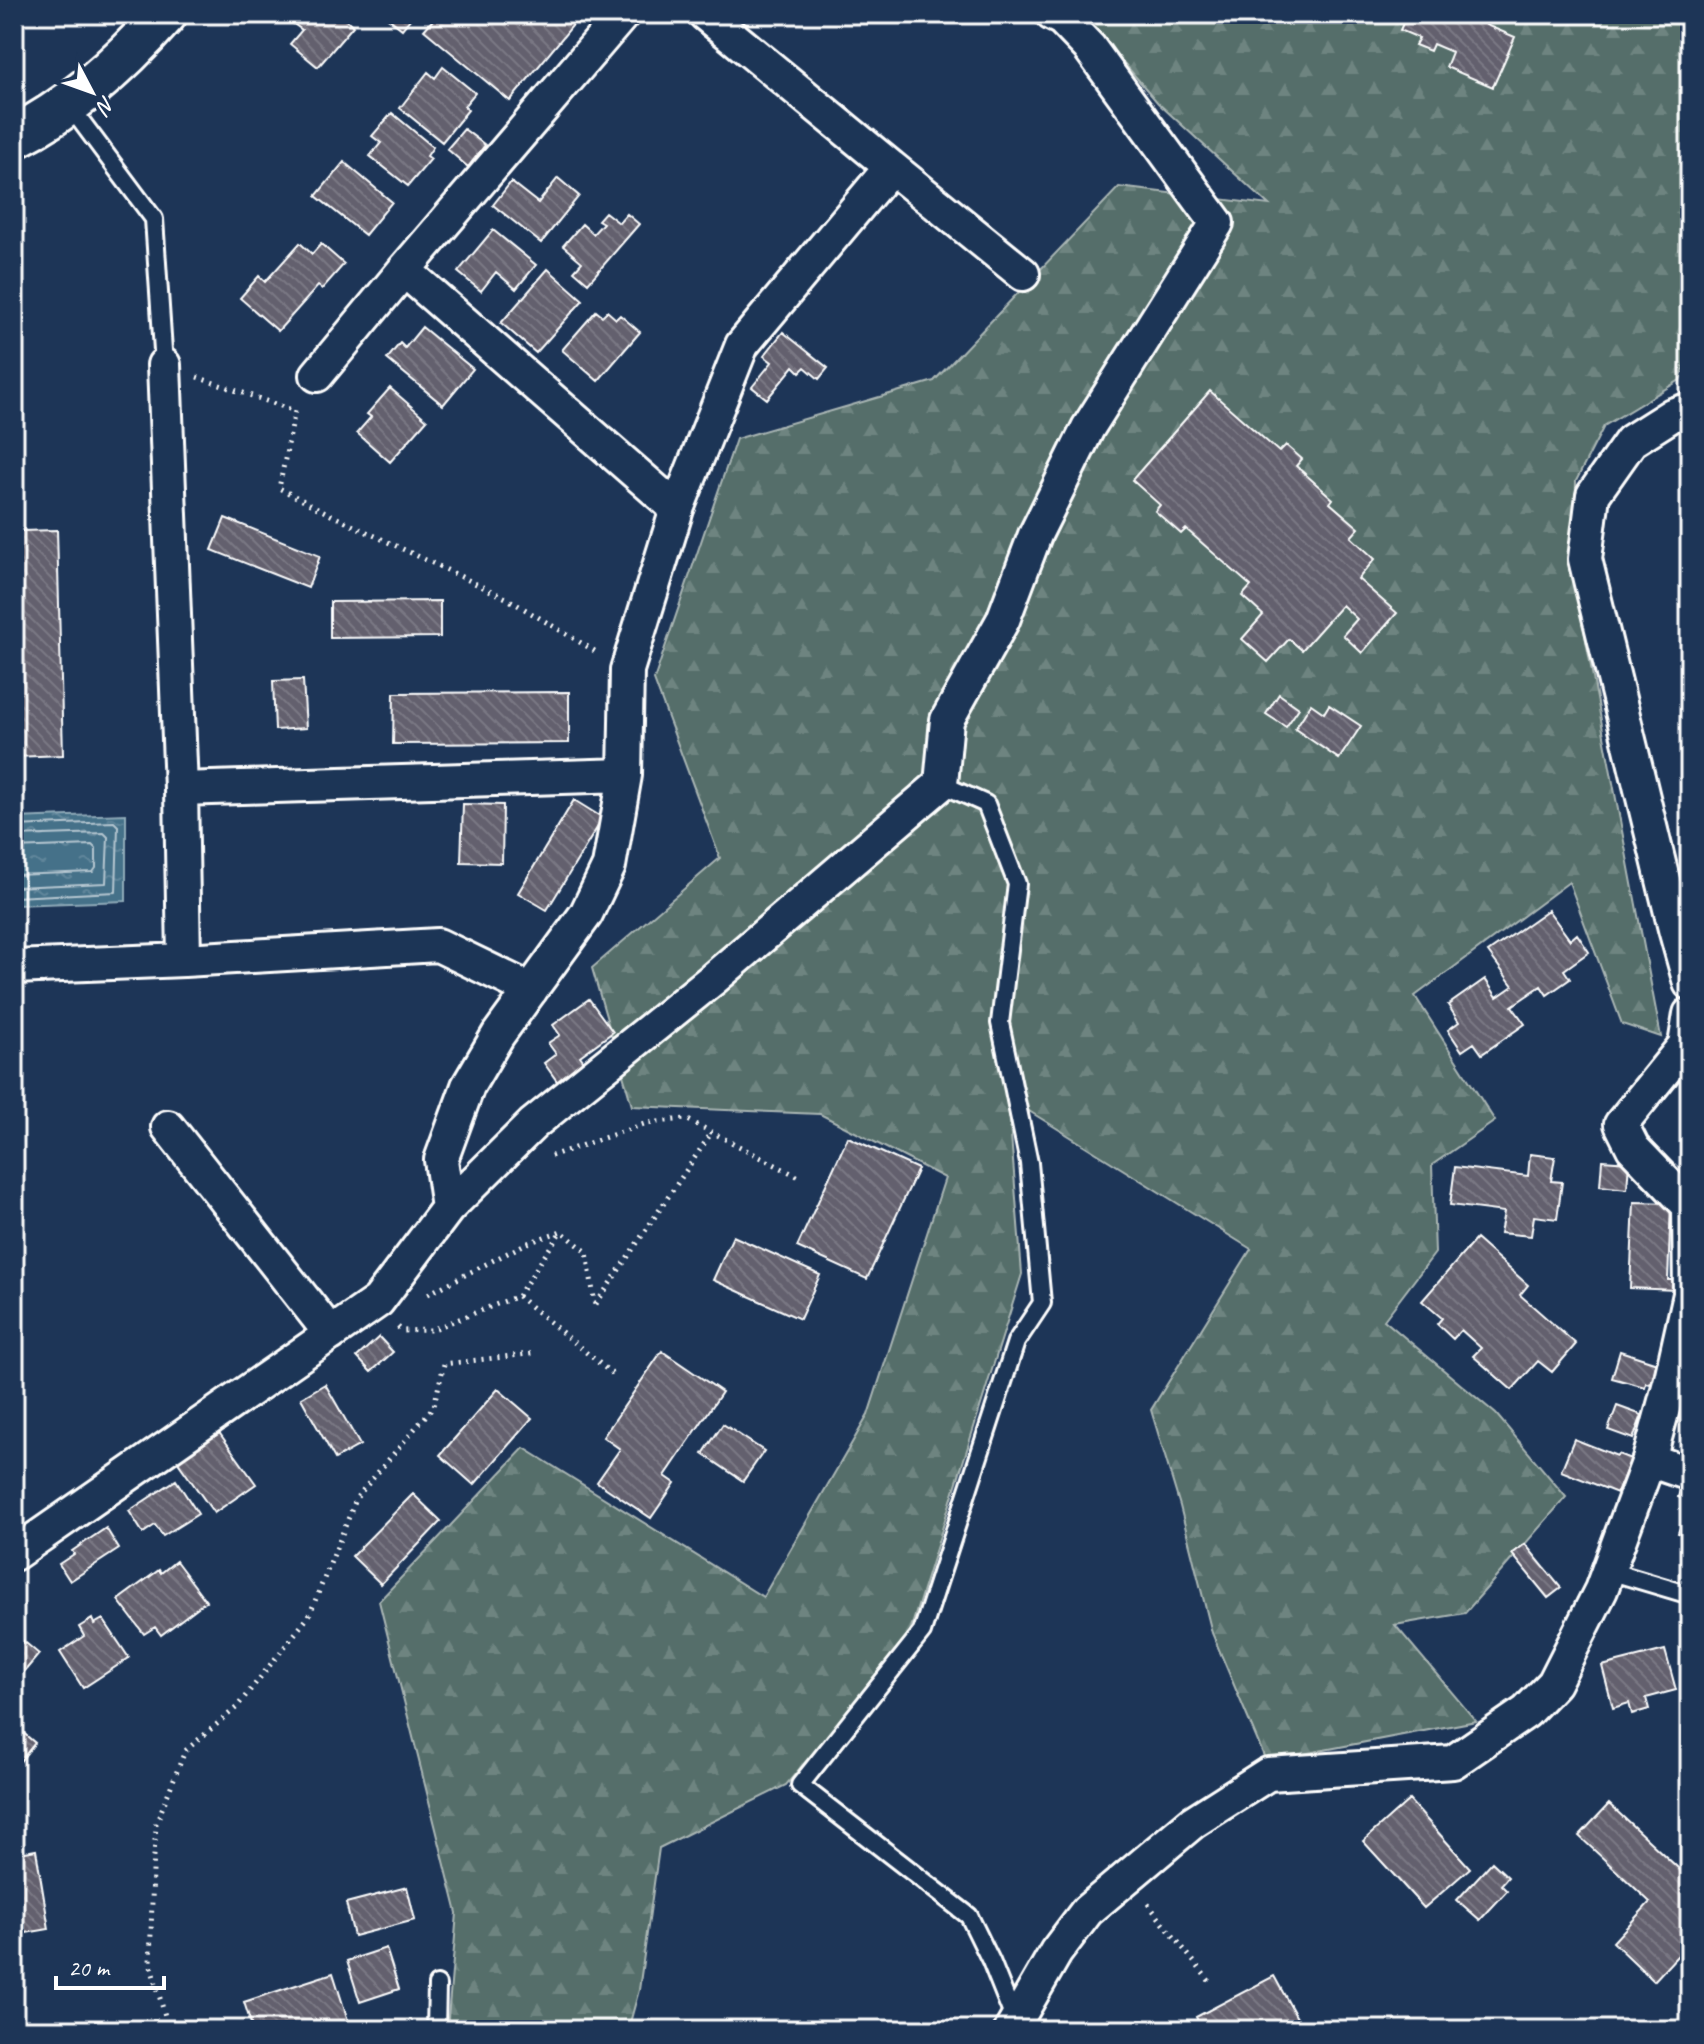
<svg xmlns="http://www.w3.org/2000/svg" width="1704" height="2044" font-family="Caveat,sans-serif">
<defs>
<pattern id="forest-firs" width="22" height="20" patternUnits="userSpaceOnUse" patternTransform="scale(2)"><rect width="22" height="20" fill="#546e6a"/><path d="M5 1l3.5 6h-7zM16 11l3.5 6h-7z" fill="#6e8480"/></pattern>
<pattern id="water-ripples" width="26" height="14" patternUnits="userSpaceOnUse" patternTransform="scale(2)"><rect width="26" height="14" fill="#457189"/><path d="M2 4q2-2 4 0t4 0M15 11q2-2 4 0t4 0" fill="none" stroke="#61869b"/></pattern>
<pattern id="building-back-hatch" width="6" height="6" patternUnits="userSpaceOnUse" patternTransform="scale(2)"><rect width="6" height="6" fill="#63606e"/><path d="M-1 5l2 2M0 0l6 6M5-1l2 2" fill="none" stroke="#7a7884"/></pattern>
</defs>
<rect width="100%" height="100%" fill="#1d3557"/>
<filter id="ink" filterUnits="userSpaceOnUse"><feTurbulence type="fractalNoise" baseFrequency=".0125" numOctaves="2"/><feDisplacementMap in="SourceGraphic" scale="16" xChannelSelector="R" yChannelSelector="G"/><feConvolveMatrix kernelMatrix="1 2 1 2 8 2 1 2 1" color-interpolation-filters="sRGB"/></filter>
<g filter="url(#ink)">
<path fill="url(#forest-firs)" stroke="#aab6b4" stroke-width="2" d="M1082,14H1690V347L1680,380L1604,426L1576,481L1574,577L1661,1037L1622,1024L1569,882L1415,996L1495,1121L1432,1165L1435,1253L1384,1320L1496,1414L1566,1497L1465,1613L1395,1625L1476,1721L1266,1761L1212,1633L1180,1506L1151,1410L1251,1249L1008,1098L1022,1274L907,1641L786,1785L659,1848L639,1990L628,2030H447L457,1913L379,1601L524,1448L763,1597L868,1415L945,1178L820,1114L632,1106L592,968L720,858L654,680L736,439L934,381L1119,187L1269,205L1158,103Z"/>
<path fill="url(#water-ripples)" stroke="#8faab8" stroke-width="2" d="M126,814V901L14,905V818Z"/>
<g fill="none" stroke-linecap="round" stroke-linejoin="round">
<path stroke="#b5c6d0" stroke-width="2" d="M14,826L114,822L118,826L116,892L14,897
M14,836L104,833L108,837L106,883L14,887
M14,848L92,845L96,849V868L93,872L14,875"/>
</g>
<path fill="url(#building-back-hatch)" stroke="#fff" stroke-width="2" d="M297,14H304L308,17L311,14H341L353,26L318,67L290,44L302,30L291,22Z
M383,14H414L402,29Z
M438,14H569L577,20L510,101L424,30Z
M1407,14L1489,15L1486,25L1515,37L1493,87L1446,67L1452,52L1433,44L1430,51L1415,45L1419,38L1400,30Z
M443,67L475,93L464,106L468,110L442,142L400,108L428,72L435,78Z
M392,113L433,147L427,156L431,159L408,186L370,156L381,143L372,136Z
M464,129L485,145L468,167L447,149Z
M344,162L392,202L365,235L316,196Z
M558,178L579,196L541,243L493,205L511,182L538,203Z
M605,212L619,223L627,214L639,224L588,283L574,271L582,262L563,246L582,224L593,234L603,223L598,220Z
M493,230L536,265L516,289L496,272L481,291L458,272Z
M300,243L312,254L321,244L344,264L322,289L318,286L278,331L240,298L259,276L265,282Z
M548,269L583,300L536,353L501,323Z
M596,311L602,316L607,311L616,319L620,315L640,332L598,381L562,350Z
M422,327L473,369L443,405L387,359L400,343L405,348Z
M783,332L828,368L819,379L805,367L800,372L794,366L767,399L752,387L772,362L764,356Z
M14,337H17L22,531L57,530L63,755L14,757Z
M390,388L427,420L390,462L357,433L371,417L367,414Z
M1210,391L1279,452L1286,445L1302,459L1296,466L1333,499L1330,503L1359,528L1351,537L1375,559L1358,579L1397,613L1362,653L1343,635L1357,619L1342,605L1302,650L1289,639L1268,662L1242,639L1263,615L1242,596L1251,586L1186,529L1181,534L1155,511L1160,505L1132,480Z
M225,518L320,556L308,588L212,550Z
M440,601V637L330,638V602Z
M303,680L306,728L275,730L273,681Z
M569,692V743L393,744L394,693Z
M1279,694L1299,708L1286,727L1266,714Z
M1311,704L1324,713L1329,705L1361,726L1339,759L1295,729Z
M574,800L603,818L547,910L518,893Z
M463,804L503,805L502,863L461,862Z
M1548,910L1570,940L1577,934L1589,952L1564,970L1570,979L1547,995L1541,986L1512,1006L1525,1024L1482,1054L1474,1043L1462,1051L1448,1030L1459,1022L1448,1005L1485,979L1497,997L1513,986L1488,952Z
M589,999L613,1032L580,1056L586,1064L559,1084L544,1063L556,1054L548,1043L560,1035L553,1025Z
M848,1137L918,1169L867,1279L797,1247Z
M1530,1154L1555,1157L1551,1181L1562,1182L1557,1219L1534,1216L1531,1236L1500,1233L1504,1212L1450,1205L1455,1167L1528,1176Z
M1602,1160L1629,1162L1627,1189L1600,1186Z
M1634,1202L1671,1203L1668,1280H1676V1290L1630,1288Z
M733,1236L820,1275L800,1319L713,1280Z
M1476,1239L1528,1285L1520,1295L1576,1344L1552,1372L1538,1361L1512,1390L1473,1356L1481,1348L1461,1330L1453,1339L1437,1324L1442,1318L1422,1301Z
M379,1337L393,1352L371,1372L357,1357Z
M662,1351L722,1392L665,1476L675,1483L651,1518L597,1482L620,1449L603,1437Z
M1620,1351L1657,1363L1651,1384L1646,1383L1645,1387L1612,1378Z
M325,1384L360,1445L335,1459L301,1398Z
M498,1389L532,1418L474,1485L440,1455Z
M1617,1406L1642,1415L1633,1439L1608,1430Z
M723,1424L764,1451L743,1481L703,1454Z
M218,1431L256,1484L214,1513L177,1461Z
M1574,1439L1617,1456L1618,1454L1631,1459L1617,1493L1561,1471Z
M176,1480L198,1514L163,1536L155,1525L143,1533L129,1511Z
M1681,1487L1690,1491V1538L1678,1533L1690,1501L1678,1497Z
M413,1494L441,1521L381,1584L352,1556Z
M106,1528L119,1549L70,1581L59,1564L74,1554L72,1551Z
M1525,1544L1561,1588L1548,1598L1512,1554Z
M176,1561L206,1601L161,1635L155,1627L144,1634L118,1600L159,1570L161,1573Z
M92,1619L94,1624L103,1619L129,1658L83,1688L60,1652L84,1636L79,1627Z
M14,1633L39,1654L14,1684Z
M1665,1650L1676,1690L1646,1698L1649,1709L1632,1714L1629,1703L1613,1708L1602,1666Z
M14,1725L35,1743L14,1769Z
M1409,1800L1470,1868L1424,1908L1363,1841Z
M1609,1804L1690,1879V1942L1654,1981L1613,1942L1650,1902L1579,1836Z
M36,1850L49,1929L14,1935V1854Z
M1492,1862L1508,1877L1501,1885L1507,1891L1480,1920L1457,1900Z
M407,1887L415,1920L354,1936L346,1903Z
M386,1948L399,1989L360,2002L347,1961Z
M333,1973L351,2030H253L244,2002Z
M1274,1976L1297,2018L1273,2030H1200L1202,2029L1196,2017Z"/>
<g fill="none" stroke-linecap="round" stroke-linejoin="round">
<defs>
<path id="service" d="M69,105L154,219L164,365
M941,784L986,804L1017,884L1000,1023L1029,1163L1042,1303L1016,1342L922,1632L800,1785L969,1916L991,1961L1015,2021
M1609,1571L1690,1595
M436,2030L437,1985"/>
<path id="minor" d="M891,167L1023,274
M404,270L623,14
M164,365L181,789
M317,375L404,270L677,509
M1690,409L1672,415L1631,441L1593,495L1585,559L1675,929L1690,983
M184,960L438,945L531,990
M14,967L184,960L181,789L625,775
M168,1127L331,1334
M448,1208L441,1160L468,1086L498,1035L586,914L609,866L625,775L627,670L677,509L742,345L891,167L705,14
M1649,1460L1690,1474
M14,1554L378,1301L448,1208L533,1124L713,979L941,784L947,720L1003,620L1035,535L1088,428L1217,223L1089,47L1062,19L1052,14
M1011,2030L1056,1952L1087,1911L1193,1822L1268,1774L1453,1762L1526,1712L1554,1683L1601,1590L1649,1460L1671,1379L1690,1294L1689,1206L1633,1148L1621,1124L1685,1045L1690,1014"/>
<path id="tertiary" d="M14,137C72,108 122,63 165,14"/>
</defs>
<use href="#service" stroke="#fff" stroke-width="22"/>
<use href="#minor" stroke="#fff" stroke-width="38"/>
<use href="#tertiary" stroke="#fff" stroke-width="48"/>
<path stroke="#fff" stroke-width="5" stroke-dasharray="2 6" stroke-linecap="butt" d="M197,377L295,411L279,488L333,516L506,598L598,653
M551,1156L647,1123L686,1119L801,1178
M428,1294L525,1244L561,1231L587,1252L595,1305
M518,1296L616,1377
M596,1304L712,1132
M398,1327L402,1331L431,1330L518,1296L561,1231
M1148,1904L1210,1982
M169,2030L150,1963L153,1871L156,1824L185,1751L236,1708L309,1616L357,1497L434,1406L444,1364L537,1353"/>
<use href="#service" stroke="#1d3557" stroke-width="16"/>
<use href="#minor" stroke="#1d3557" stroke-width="32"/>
<use href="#tertiary" stroke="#1d3557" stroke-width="42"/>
</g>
</g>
<rect width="1704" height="2044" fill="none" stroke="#1d3557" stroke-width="48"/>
<rect x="24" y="24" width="1656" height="1996" fill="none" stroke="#fff" stroke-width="3" filter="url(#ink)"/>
<g transform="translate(92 92) rotate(131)" stroke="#1d3557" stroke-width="6" paint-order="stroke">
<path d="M0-6L14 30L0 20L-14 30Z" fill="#ffffff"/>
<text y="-12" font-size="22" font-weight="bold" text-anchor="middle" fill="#ffffff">N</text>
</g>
<path d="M56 1976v12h108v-12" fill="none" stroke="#ffffff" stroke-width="4"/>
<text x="68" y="1976" font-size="24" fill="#ffffff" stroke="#1d3557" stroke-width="6" paint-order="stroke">20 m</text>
</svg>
